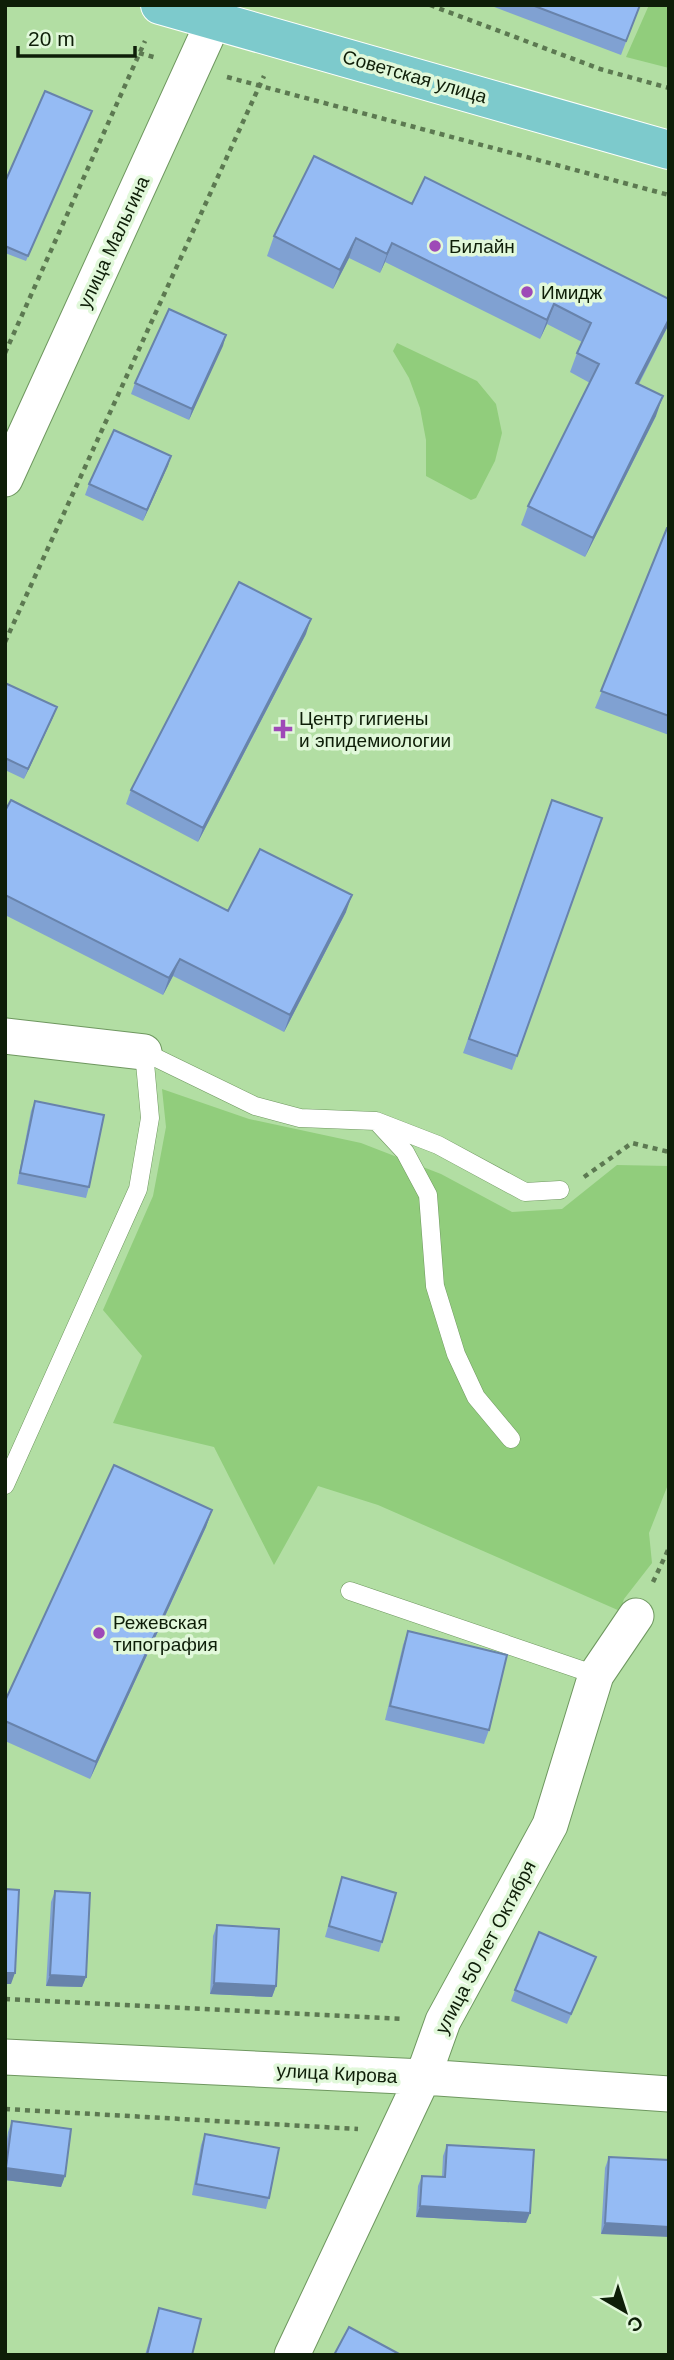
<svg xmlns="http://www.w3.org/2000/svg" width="674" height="2360" font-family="Helvetica,sans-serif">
<rect width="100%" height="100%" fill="#b2dea3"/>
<path fill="#91cd7c" d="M649,5H669V68L626,57Z
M397,343L477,381L496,404L502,433L495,461L476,498L471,500L426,476V440L420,408L409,378L393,351Z
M162,1089L249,1119L361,1143L441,1174L512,1212L562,1209L617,1165L669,1166V1482L649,1533L652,1563L624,1599L620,1611L378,1505L318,1486L274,1565L214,1447L113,1423L142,1356L103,1310L153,1196L166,1127Z"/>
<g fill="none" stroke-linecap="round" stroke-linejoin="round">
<defs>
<path id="lane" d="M144,1052L255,1106L300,1118L376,1121L438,1145L525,1192L560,1190
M379,1124L405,1152L428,1195L435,1286L456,1354L476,1397L511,1439
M5,1485L138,1189L150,1118L144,1052
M350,1591L596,1675"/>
<path id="street" d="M5,479L221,5
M5,1036L144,1052
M5,2057L423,2077L669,2094
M292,2355L423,2077L443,2021L550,1825L596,1675L636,1616"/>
<path id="primary" d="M160,5L669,150"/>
</defs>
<use href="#lane" stroke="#6e975f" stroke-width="19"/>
<use href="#street" stroke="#6e975f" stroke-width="37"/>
<use href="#primary" stroke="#fff" stroke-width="40"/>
<path stroke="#5c7951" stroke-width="4.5" stroke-dasharray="5 5" stroke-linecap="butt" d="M430,5L600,69L669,88
M139,53L157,58
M227,77L669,195
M5,353L145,41
M5,642L264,76
M584,1177L632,1143L669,1152
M653,1582L669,1548
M5,1999L404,2019
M5,2109L358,2129"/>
<use href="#lane" stroke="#fff" stroke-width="18"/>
<use href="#street" stroke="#fff" stroke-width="35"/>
<use href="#primary" stroke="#7dcacc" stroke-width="38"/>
</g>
<path fill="#80a1d2" d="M489,5H640L621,55Z
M90,117L26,261L5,253V182Z
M412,204L669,324L639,384L656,416L585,557L521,525L528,506L590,383L570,372L577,353L582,342L547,324L540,339L385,262L380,273L349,258L333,289L267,256L274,236Z
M226,335L189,420L131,394L135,383Z
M171,456L143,521L85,495L89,484Z
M669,528V735L595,708Z
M306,634L198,842L126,804L131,790Z
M5,683L53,717L24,779L5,770Z
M552,800L602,818L512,1070L463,1053Z
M5,811L228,911L346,912L284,1032L173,976L163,995L5,915Z
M35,1101L89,1187L86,1198L17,1184L31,1111Z
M212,1510L206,1527L90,1779L5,1741V1701Z
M408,1631L489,1730L484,1744L385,1720L403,1645Z
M342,1877L382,1942L379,1952L325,1937Z
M55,1891L86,1977L82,1987L46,1986L51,1902Z
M217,1925L276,1986L272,1997L210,1994L213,1936Z
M592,1967L567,2024L511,2001L515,1990Z
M12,2121L65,2176L61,2187L5,2180V2153L8,2132Z
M205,2134L269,2198L266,2209L192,2195L201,2145Z
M447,2145L526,2223L416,2217L418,2186L422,2176L442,2177L443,2156Z
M609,2157L669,2160L601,2234L605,2168Z
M159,2308L192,2355H145Z"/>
<path fill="#6883ab" d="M356,238L349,258L333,289L340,270Z
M392,243L385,262L380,273L387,254Z
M554,304L547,324L540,339L547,320Z
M669,319V324L629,402L636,383Z
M226,335L223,346L189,420L192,409Z
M663,396L656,416L585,557L593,538Z
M171,456L168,466L143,521L147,510Z
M311,619L306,634L198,842L203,828Z
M57,707L53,717L24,779L28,769Z
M352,895L346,912L284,1032L290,1015Z
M180,959L173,976L163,995L169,978Z
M212,1510L206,1527L90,1779L96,1762Z
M5,1973H15L11,1984H5Z
M50,1975L86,1977L82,1987L46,1986Z
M214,1983L276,1986L272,1997L210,1994Z
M6,2168L65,2176L61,2187L5,2180Z
M420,2206L530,2213L526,2223L416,2217Z
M605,2223L669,2227V2237L601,2234Z"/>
<path fill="#95bbf4" stroke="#6883ab" stroke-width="2" d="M532,5H640L626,41Z
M45,91L92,111L28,256L5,246V182Z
M314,156L412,204L425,177L669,299V319L636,383L663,396L593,538L528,506L599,364L577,353L591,323L554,304L547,320L392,243L387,254L356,238L340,270L274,236Z
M169,309L226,335L192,409L135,383Z
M114,430L171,456L147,510L89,484Z
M667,528H669V716L601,691Z
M239,582L311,619L203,828L131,790Z
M5,683L57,707L28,769L5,758Z
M11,800L228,911L260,849L352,895L290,1015L180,959L169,978L5,895V811Z
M552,800L602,818L517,1056L469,1039Z
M35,1101L104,1115L89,1187L20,1173Z
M114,1465L212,1510L96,1762L5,1721V1701Z
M408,1631L507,1655L489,1730L390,1706Z
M342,1877L396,1893L382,1942L329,1926Z
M5,1889L19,1890L15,1973H5Z
M55,1891L90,1893L86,1977L50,1975Z
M217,1925L279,1929L276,1986L214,1983Z
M539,1932L596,1957L571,2014L515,1990Z
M12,2121L71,2129L65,2176L6,2168Z
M205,2134L279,2148L269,2198L196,2184Z
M447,2145L534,2150L530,2213L420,2206L422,2176L445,2177Z
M609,2157L669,2160V2227L605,2223Z
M159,2308L201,2319L192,2355H147Z
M349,2327L401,2355H334Z"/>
<g fill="#9e49b7" stroke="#e1f8da" stroke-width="2.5">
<circle cx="435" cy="246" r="7"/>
<circle cx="527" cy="292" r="7"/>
<path d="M279.5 718.5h7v7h7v7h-7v7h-7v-7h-7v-7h7z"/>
<circle cx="99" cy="1633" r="7"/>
</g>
<g text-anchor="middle" stroke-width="7" stroke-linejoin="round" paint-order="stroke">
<g font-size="19" fill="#0e1e08" stroke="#e1f8da">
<text transform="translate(415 76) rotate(16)" y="7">Советская улица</text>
<text transform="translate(113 242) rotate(-65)" y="7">улица Мальгина</text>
<text transform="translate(485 1947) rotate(-62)" y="7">улица 50 лет Октября</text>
<text transform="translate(337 2073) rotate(3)" y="7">улица Кирова</text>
</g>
<g font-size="19" fill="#0e1e08" stroke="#e1f8da" text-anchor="start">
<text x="449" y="253">Билайн</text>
<text x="541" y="299">Имидж</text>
<text x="299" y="725">Центр гигиены<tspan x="299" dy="22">и эпидемиологии</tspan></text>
<text x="113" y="1629">Режевская<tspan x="113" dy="22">типография</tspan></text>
</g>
</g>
<rect width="674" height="2360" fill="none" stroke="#0e1e08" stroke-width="14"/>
<g transform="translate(625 2311) rotate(141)" stroke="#e1f8da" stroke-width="5" paint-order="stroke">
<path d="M0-5L12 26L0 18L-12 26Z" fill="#0e1e08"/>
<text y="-10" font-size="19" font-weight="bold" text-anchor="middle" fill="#0e1e08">С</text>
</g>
<path d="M18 46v10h117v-10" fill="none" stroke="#0e1e08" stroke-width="3.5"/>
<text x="28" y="46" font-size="21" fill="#0e1e08" stroke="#e1f8da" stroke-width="5" paint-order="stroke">20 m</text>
</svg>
